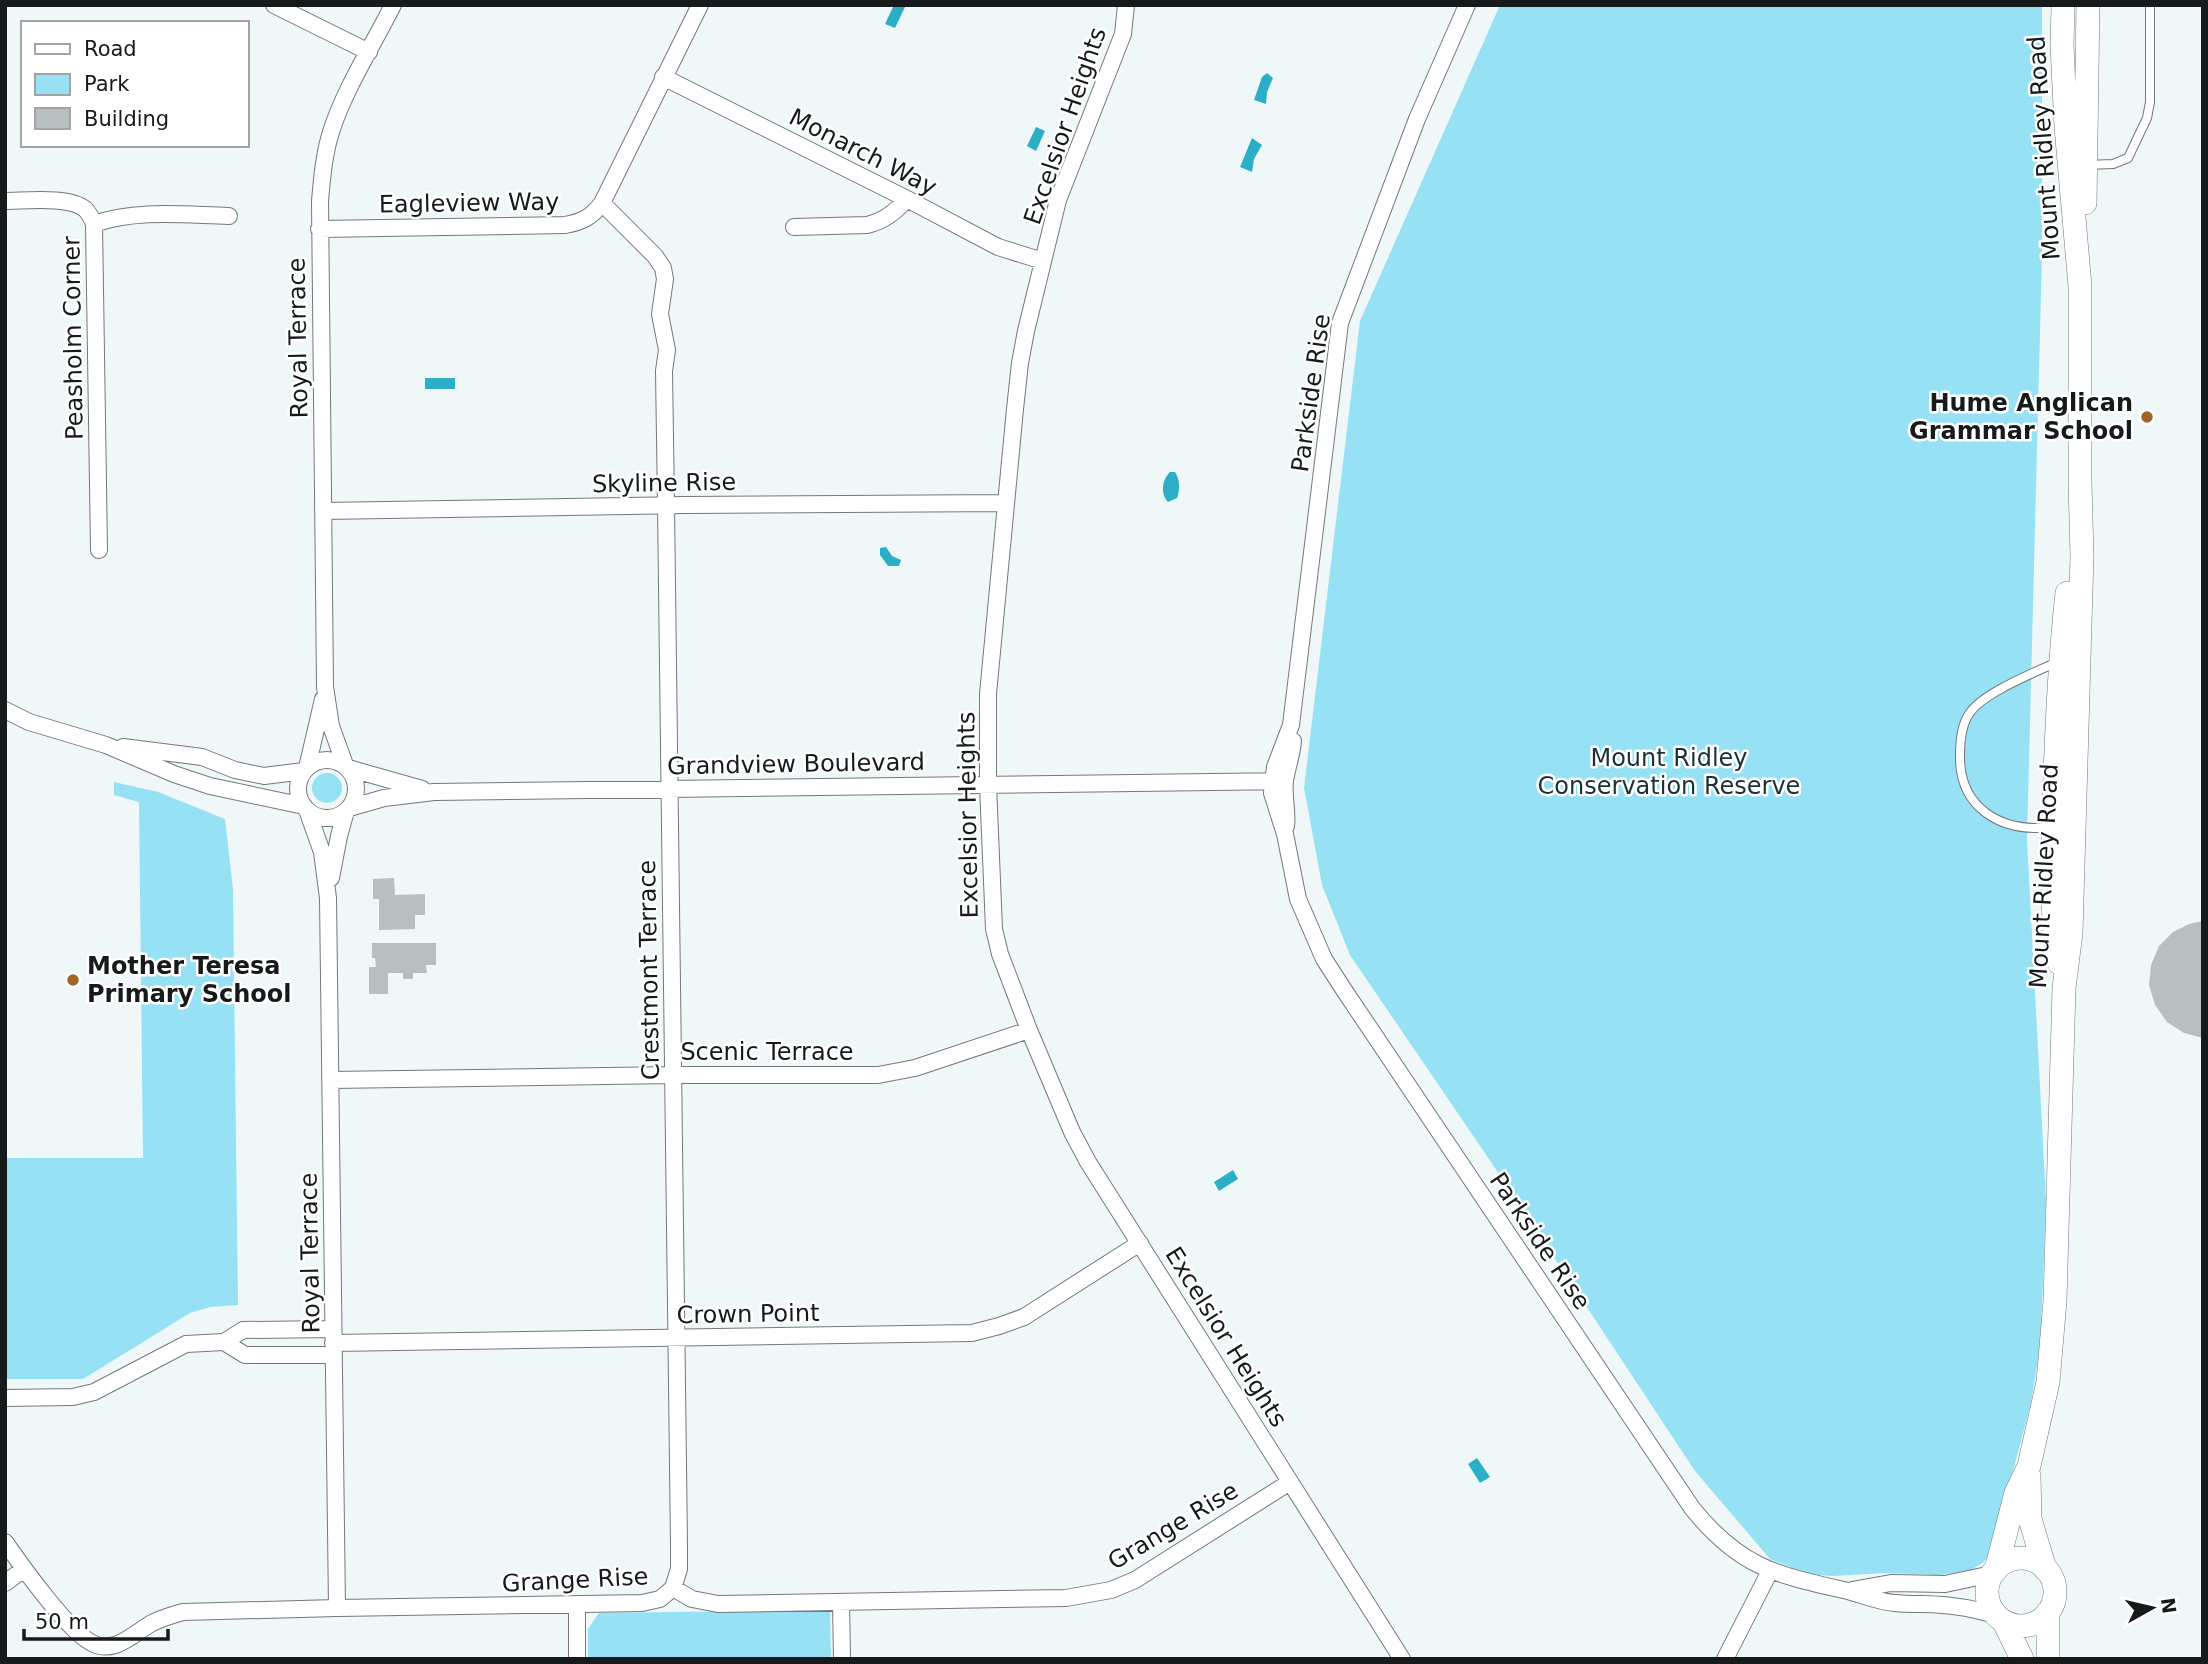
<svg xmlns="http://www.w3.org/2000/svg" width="2208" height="1664" font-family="'DejaVu Sans',sans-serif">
<rect width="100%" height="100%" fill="#eff7f9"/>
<path fill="#96e1f3" d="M1500,5H2042V253L2027,840L2046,1201L2043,1282L2040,1347L2031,1403L1992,1550L1984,1562L1971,1570L1940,1575L1884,1573L1834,1576L1818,1575L1803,1572L1770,1559L1695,1471L1491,1162L1350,955L1322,885L1304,788L1360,321Z
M312 788a15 15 0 1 1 30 0a15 15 0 1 1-30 0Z
M114,782L158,792L225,819L233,889L238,1305L210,1307L190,1313L83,1379H5V1158H143L139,802L114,795Z
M830,1610L831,1659H588V1629L599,1613Z"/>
<path fill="#2caec7" d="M894,5H906L895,28L885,24Z
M1267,73L1273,78L1267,92L1266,104L1254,100L1262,77Z
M1036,127L1045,131L1036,151L1027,146Z
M1252,138L1262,145L1254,159L1252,172L1240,167Z
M425,378H455V389H425Z
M1170,472H1175C1180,479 1180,490 1177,498L1168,502C1160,494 1162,480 1170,472Z
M886,547L892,556L901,560L899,566H888L880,555V548Z
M1233,1170L1238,1179L1219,1191L1214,1182Z
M1477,1458L1490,1477L1480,1483L1468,1464Z"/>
<path fill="#b7bfc1" d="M394,878L395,895L425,894V915H415V929L379,930V899H373V879Z
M2203,921V1038L2184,1033L2167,1022L2155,1005L2149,985L2151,965L2159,946L2173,932L2189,924Z
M372,943H436V965H426L427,973H413V979H403V973H388V994H369V967H376L375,958H372Z"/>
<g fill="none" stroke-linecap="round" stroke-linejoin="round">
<defs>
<path id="lane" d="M2086,165L2113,164L2128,158L2147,118L2150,102V5
M2051,827C2001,833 1959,808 1960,755C1960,741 1961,726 1969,714C1982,693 2034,673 2057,662"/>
<path id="street" d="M274,5L369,52
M1126,5L1123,34L1058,200L1026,331L1020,363L1015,409L988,694V785L994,929L1000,954L1029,1030L1072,1132L1088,1162L1402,1659
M1467,5L1417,119L1340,323L1291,725L1275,767L1272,793L1285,834L1298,899L1324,959L1344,990L1692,1508C1740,1568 1777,1575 1848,1591C1863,1595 1879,1602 1895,1603C1916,1605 1937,1603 1959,1607C1971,1608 1983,1612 1995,1615
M663,77L907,199L998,247L1043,261
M5,201C26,201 69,196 85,209C89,213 92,219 94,224L99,550
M602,203L655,256L663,268L665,279L660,314L667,350L664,371L666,505L679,1545V1569L673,1588
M94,224C137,209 184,215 229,216
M794,227L867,225C884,221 895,212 907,199
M319,229L565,225C582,222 592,217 602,203L700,5
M323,511L686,505L1006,503
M5,710L29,722L106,745L174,774L210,786L304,806
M123,747L202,757L235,770L264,776L304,771
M298 789a29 29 0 1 1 58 0a29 29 0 1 1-58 0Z
M345,765L331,726L325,687L320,201C322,178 324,154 331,132C344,90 373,45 393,5
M307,768L323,699
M348,768L422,789
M349,808L384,798L434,792L1285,781
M307,810L322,852L328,898L337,1608
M1286,826C1288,811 1283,796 1285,781C1287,767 1292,755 1293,741
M331,878L339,836L346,811
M330,1080L673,1075H878L915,1068L1029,1030
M224,1342L245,1355H334
M333,1343L972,1333L999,1326L1024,1317L1140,1243
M5,1398L73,1397L94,1392L186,1344L224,1342L243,1330L333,1329
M5,1542C21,1565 70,1634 94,1644C100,1647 108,1647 115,1645C128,1641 140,1630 152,1623C162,1618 172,1615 183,1612L337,1608L642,1603L660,1599L673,1588L692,1599L718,1604L1066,1598L1111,1590L1135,1580L1290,1482
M5,1583L24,1569
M1852,1590L1891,1583L1945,1584L1992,1574
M841,1602L842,1659
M577,1605V1659
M1725,1659L1770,1571"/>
<path id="secondary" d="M2085,203L2088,5
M2059,963C2050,910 2053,861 2054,808C2056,736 2059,665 2067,593
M2029,1476L2030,1519L2045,1569
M1987 1592a34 34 0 1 1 68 0a34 34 0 1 1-68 0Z
M1996,1570L2016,1493L2029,1466L2048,1382L2055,1301L2064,988L2071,933L2082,556L2080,482V286L2066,127L2062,46L2063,5
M2004,1622L2022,1659
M2048,1659V1612"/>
</defs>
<use href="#lane" stroke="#72797b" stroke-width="10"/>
<use href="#street" stroke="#72797b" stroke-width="18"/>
<use href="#secondary" stroke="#72797b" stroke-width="24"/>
<use href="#lane" stroke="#fff" stroke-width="8"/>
<use href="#street" stroke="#fff" stroke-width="16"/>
<use href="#secondary" stroke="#fff" stroke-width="23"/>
</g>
<g fill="#a06625" stroke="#fff" stroke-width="2.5">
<circle cx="2147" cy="417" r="7"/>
<circle cx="73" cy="980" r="7"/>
</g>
<g text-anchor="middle" stroke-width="5" stroke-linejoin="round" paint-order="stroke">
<g font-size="24" fill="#171a1b" stroke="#fff">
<text transform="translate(1065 126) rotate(-71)" y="8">Excelsior Heights</text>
<text transform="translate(2044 148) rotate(-94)" y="8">Mount Ridley Road</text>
<text transform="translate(863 152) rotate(27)" y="8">Monarch Way</text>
<text transform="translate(469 203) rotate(-1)" y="8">Eagleview Way</text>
<text transform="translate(73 338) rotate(-91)" y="8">Peasholm Corner</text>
<text transform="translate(298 338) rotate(-91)" y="8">Royal Terrace</text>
<text transform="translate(1311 393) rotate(-82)" y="8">Parkside Rise</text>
<text transform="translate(664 483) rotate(-1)" y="8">Skyline Rise</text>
<text transform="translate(796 764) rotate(-1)" y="8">Grandview Boulevard</text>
<text transform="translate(968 815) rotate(-91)" y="8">Excelsior Heights</text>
<text transform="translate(2044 876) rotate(-87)" y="8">Mount Ridley Road</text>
<text transform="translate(649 970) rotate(-91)" y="8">Crestmont Terrace</text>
<text x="767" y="1060">Scenic Terrace</text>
<text transform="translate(1540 1241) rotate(56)" y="8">Parkside Rise</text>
<text transform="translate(310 1253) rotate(-91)" y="8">Royal Terrace</text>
<text transform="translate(748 1314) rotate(-1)" y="8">Crown Point</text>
<text transform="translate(1226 1337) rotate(58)" y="8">Excelsior Heights</text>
<text transform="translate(1173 1526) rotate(-31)" y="8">Grange Rise</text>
<text transform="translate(575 1580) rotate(-3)" y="8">Grange Rise</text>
</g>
<g font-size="24" font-weight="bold" fill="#171a1b" stroke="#fff" text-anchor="end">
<text x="2133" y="411">Hume Anglican<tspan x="2133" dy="28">Grammar School</tspan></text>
<text x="87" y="974" text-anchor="start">Mother Teresa<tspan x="87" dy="28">Primary School</tspan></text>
</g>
<g font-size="24" fill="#1c3136" stroke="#fff">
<text x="1669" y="766">Mount Ridley<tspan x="1669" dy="28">Conservation Reserve</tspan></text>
</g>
</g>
<rect width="2208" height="1664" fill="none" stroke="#171a1b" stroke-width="14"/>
<rect x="21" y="21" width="228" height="126" fill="#ffffff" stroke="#a2a3a4" stroke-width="2"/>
<rect x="35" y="44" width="35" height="10" fill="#ffffff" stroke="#a2a3a4" stroke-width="2"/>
<text x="84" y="56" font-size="21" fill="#171a1b">Road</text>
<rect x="35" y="74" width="35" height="21" fill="#96e1f3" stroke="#a2a3a4" stroke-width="2"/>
<text x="84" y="91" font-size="21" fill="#171a1b">Park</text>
<rect x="35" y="108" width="35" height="21" fill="#b7bfc1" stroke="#a2a3a4" stroke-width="2"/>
<text x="84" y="126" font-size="21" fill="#171a1b">Building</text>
<g transform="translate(2152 1608) rotate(82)" stroke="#ffffff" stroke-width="5" paint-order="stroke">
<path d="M0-5L12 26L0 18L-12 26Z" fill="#171a1b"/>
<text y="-10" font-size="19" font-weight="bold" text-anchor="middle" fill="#171a1b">N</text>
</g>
<path d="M24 1629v10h144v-10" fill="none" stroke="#171a1b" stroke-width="3.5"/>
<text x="35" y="1629" font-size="21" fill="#171a1b" stroke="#ffffff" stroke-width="5" paint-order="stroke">50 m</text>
</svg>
